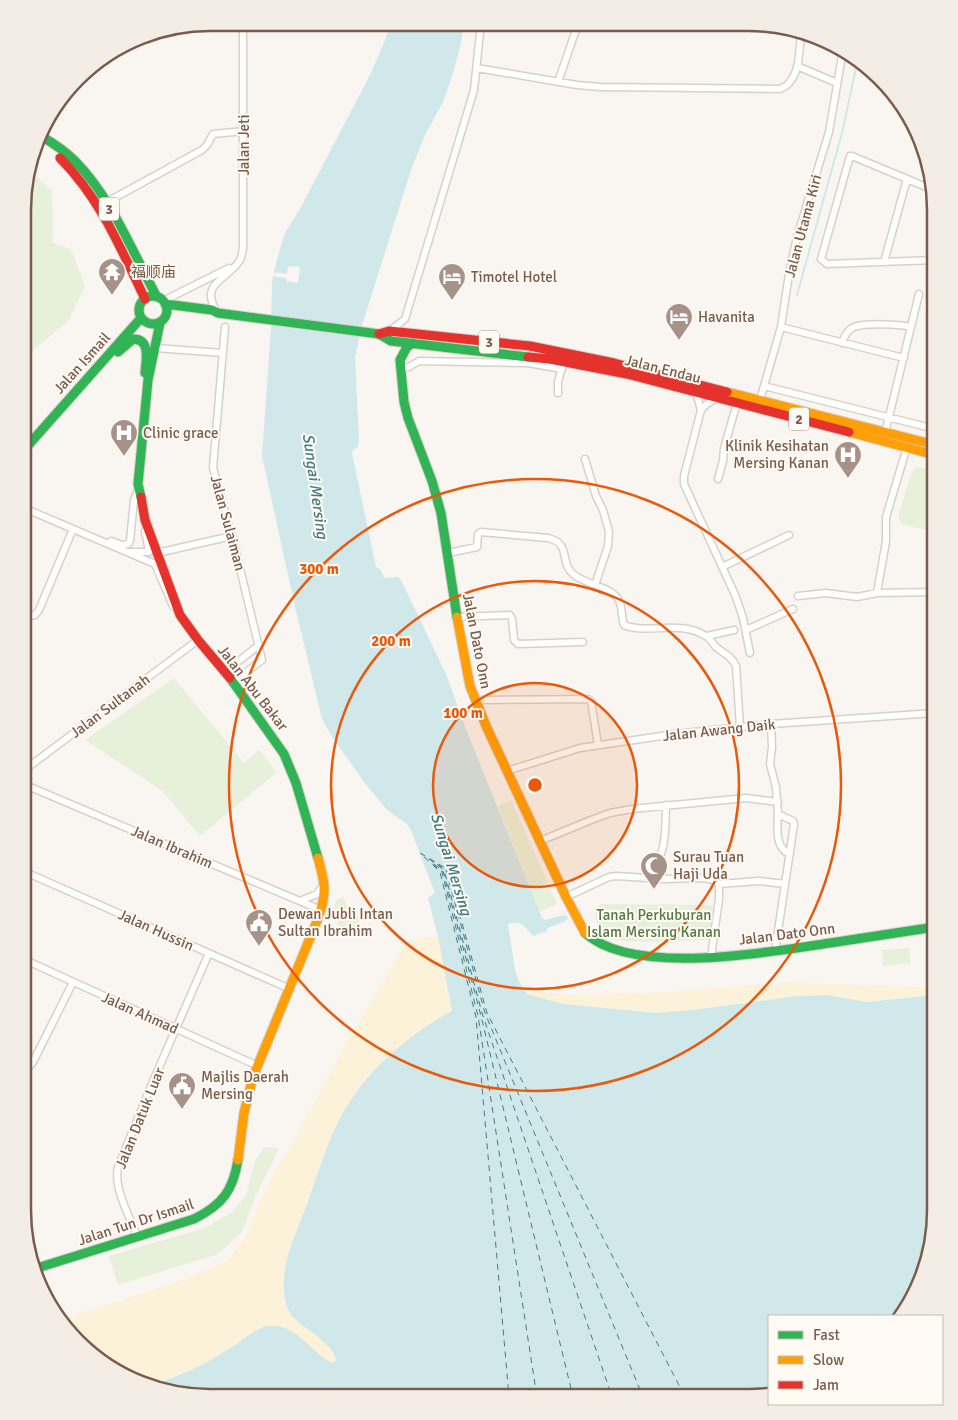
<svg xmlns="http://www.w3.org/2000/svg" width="958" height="1420" font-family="Signika,'Noto Sans SC',sans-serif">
<rect width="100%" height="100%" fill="#f9f5f0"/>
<path fill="#e7f0db" d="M29,170L52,191L53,243L71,249L85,286L69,320L24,358V186Z
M918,467L935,471V532L901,524L898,516L912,471Z
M174,678L244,763L259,750L277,772L200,836L162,791L85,740Z
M511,800L557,904L539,912L498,806Z
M343,897L350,911L360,918L355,933L339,927L333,913L336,900Z
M601,904L713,905L709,940L644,942L615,940L598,931L594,908Z
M909,948L910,963L883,966L882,950Z
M265,1147L279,1148L256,1195L242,1232L218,1254L118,1285L109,1256L205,1228L232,1212L246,1196L255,1160Z"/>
<path fill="#fbf2d9" d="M438,936L452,1011L433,1021L406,1042L385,1062L339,1122L292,1244C287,1263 278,1290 287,1309C296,1327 336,1341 336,1361L332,1363L327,1360L307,1343L282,1327H262L225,1352L197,1367L150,1386L139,1383L96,1359L59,1320L174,1283L227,1261L247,1235L257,1208L279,1163L287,1154L340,1054L407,941Z
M520,982L549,993L568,995L614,994L697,990L788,982L935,988V995L867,1002L839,997L798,996L693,1010L657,1013L563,1004L527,994Z"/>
<path fill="#d0e8ea" d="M390,23H464L461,43L453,73L443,102L425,135L411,170L363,322L355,357L359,441L357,448L353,450L352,453L376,567L381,570L384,578L398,577L401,580L446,674L466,729L542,918L545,920L564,915L569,917L564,922L547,928V931L533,936C524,926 522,920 508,924L515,970L519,982L527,994L563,1004L657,1013L693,1010L798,996L827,995L867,1002L935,995V1222L921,1281L901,1316H769V1393L748,1397L186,1396L150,1386C177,1377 203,1366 227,1350C238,1344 251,1332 263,1327C268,1325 276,1325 282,1327C302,1333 314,1354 332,1363L336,1361C336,1345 303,1328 292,1316C288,1311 286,1306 285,1299C279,1270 294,1238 304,1212C318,1176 328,1135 349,1103C372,1066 414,1031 452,1011L438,936L428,898L435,893L411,830L407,824L387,810L364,782L331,735L322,719L294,602L262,456L271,330L272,282L276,263L285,233L300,209L371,73L386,38Z"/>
<path fill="#f9f5f0" d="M288,266L300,267L298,283L286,281V278L271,276V272L287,274Z"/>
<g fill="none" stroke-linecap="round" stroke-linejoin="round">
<path stroke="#d0e8ea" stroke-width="2" d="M797,295L842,133L858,59"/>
<path stroke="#437c86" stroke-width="1" stroke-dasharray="6 5" stroke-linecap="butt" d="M420,853L447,869L487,1013L685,1397
M424,857L442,872L478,1016L537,1397
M429,859L444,870L482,1013L612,1397
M434,864L443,871L481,1016L573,1397
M437,864L446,870L485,1013L643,1397
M433,865L440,872L476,1017L509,1397"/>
<defs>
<path id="street" d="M230,23L231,27
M797,66L837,83
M477,68L577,85L601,87L780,89C801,81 799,51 801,32
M558,82L578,24
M931,189L852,156H850L821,259L827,264L935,260
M105,203L202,150L207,145L213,134L244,131
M884,262L907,179
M163,301L229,268
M216,310C199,283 229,279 240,260C242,256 242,252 243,248V23
M225,327L213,468L237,556L262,660L233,682
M781,327L904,358
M391,330L405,319L474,90L481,23
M842,343C844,337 847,330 854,327C866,323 898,324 911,327
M155,348L223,353
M401,369L409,367L419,361L528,363L562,369
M764,386L935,429
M696,392L701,410L707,404L717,398
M558,393V382L562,367
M760,400L781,327L789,274L797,237L829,132L843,50
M701,410L684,476V484L736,597L743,618L750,653
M885,433L919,294
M585,459L596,496L603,510L609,532L608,546L595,585
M718,479L723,461L724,448L737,403
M24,508L155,564L173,606
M111,541L122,545L128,544L130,541L134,500L138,490
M129,552H149L145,531
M157,553L232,536
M448,553L477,547L478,534L481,532L548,538C572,544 559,562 573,574C584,584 611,587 618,599C623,606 621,617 624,625C648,635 679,619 706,636C710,638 713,644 716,647C723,653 733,657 736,666L740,727
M722,567L789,535
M877,593L886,541V517L907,447
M798,596L826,593L857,597L877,593L935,592
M23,617L35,615L39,610L73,529
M457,617L510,615L512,619L514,640L518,644L583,642
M746,630L793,609
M707,636L734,630
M225,672L259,645
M475,700L588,699L591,701L598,745
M771,724L772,747L770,764L776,787L778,814L793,821L794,824L775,951
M23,771L198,640
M507,771L580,748L675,734L771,724L935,713
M23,784L321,910
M778,814C777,827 775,849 790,854
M540,841L591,820L610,813L632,809L746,798L778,802
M23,871L290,989
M649,877C667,851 665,835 666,805
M719,884L759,881L785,884
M566,897L609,877L616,876L663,879L704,878L713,880L719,884
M300,901L317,894L324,884
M711,957L719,899V884
M23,959L258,1066
M23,1074L33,1062L73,982
M137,1236C130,1217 113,1188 118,1167L154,1079L209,953"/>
<path id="fast" d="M41,136C53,143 65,151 75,161C111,197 133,253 157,297
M139 310a14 14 0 1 1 28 0a14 14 0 1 1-28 0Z
M165,304L212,310L218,313L379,334L391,341L528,357
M413,343L407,347L400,360L404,402L408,418L432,481L441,513L457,617
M118,352L133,339C151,339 146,360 145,373
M24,450L141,318
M141,497L138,484L148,380L160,323
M230,678L284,754L296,783L318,858
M585,933C633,977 770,952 830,943C865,938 900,932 935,927
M34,1269L194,1219C222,1205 233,1191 238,1160"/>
<path id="slow" d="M727,392L935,445
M849,432L935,455
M457,617L470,686L487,728L566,897L585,933
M238,1160L244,1113L253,1077L319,916C327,891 325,883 318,858"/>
<path id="jam" d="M60,158C100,198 121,249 145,299
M379,334L389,331L530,346L614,363L727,392
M528,357L550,359L627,374L849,432
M141,497L145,520L180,615L198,640L230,678"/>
</defs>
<use href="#street" stroke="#d7d1cb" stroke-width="9"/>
<use href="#fast" stroke="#d9d2cb" stroke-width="11"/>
<use href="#slow" stroke="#d9d2cb" stroke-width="11"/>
<use href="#jam" stroke="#d9d2cb" stroke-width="11"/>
<use href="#street" stroke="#fefefd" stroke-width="6"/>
<use href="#fast" stroke="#30b455" stroke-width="9"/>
<use href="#slow" stroke="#ff9f0a" stroke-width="9"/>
<use href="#jam" stroke="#e5322d" stroke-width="9"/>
</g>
<circle cx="535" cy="785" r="102" fill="#e8590c" fill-opacity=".12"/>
<g fill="none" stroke="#e8590c" stroke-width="2.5">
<circle cx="535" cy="785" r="102"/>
<circle cx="535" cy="785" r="204"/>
<circle cx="535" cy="785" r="306"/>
</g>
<defs>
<symbol id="temple-pin" viewBox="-11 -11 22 30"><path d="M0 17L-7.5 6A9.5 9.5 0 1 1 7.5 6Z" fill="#a69286" stroke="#fffaf3"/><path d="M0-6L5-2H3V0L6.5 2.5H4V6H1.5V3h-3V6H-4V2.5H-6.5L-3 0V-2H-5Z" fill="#fff"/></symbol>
<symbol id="hotel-pin" viewBox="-11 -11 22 30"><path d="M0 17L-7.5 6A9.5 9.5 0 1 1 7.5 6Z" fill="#a69286" stroke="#fffaf3"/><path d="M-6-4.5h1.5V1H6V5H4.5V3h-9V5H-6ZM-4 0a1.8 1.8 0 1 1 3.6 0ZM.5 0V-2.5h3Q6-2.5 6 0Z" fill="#fff"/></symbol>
<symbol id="hospital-pin" viewBox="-11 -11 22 30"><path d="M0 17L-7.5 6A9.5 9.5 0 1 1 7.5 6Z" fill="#a69286" stroke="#fffaf3"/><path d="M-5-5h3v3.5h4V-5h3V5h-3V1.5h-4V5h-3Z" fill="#fff"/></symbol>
<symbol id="mosque-pin" viewBox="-11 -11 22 30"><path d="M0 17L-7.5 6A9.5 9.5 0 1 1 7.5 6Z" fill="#a69286" stroke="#fffaf3"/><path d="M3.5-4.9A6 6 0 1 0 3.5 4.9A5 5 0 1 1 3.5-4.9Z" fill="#fff"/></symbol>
<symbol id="civic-pin" viewBox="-11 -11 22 30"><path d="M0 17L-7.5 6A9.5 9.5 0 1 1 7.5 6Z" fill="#a69286" stroke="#fffaf3"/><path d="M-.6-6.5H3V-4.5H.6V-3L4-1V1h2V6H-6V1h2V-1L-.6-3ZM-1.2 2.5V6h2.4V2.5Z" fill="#fff"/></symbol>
</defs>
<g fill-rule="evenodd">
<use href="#temple-pin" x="96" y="256" width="32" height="43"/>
<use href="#hotel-pin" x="436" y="261" width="32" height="43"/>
<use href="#hotel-pin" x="663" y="301" width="32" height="43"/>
<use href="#hospital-pin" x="108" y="417" width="32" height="43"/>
<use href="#hospital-pin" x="832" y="439" width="32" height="43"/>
<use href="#mosque-pin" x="638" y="850" width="32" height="43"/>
<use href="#civic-pin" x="243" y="907" width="32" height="43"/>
<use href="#civic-pin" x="166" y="1070" width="32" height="43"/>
</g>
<g text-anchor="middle" stroke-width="4" stroke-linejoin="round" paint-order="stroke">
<g fill="#fffaf3" stroke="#a28b7f" stroke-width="1">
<rect x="99" y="197.5" width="20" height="23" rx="4"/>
<rect x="479" y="330.5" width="20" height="23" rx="4"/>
<rect x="789" y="407.5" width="20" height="23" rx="4"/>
</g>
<g font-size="14" font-weight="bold" fill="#7a5c4d">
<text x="109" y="214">3</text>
<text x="489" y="347">3</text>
<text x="799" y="424">2</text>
</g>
<g font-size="15" fill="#7a5c4d" stroke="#fffaf3">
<text transform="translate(244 145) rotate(-90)" y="5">Jalan Jeti</text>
<text transform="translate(803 226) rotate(-75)" y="5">Jalan Utama Kiri</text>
<text transform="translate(82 363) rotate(-48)" y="5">Jalan Ismail</text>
<text transform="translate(663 369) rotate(14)" y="5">Jalan Endau</text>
<text transform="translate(228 523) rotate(75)" y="5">Jalan Sulaiman</text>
<text transform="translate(477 641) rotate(79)" y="5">Jalan Dato Onn</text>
<text transform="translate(253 688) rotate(52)" y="5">Jalan Abu Bakar</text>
<text transform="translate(110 706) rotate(-37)" y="5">Jalan Sultanah</text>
<text transform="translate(719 730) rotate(-6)" y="5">Jalan Awang Daik</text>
<text transform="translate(172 847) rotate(23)" y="5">Jalan Ibrahim</text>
<text transform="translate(156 930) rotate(24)" y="5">Jalan Hussin</text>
<text transform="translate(787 934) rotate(-7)" y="5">Jalan Dato Onn</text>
<text transform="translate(140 1013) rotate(24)" y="5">Jalan Ahmad</text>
<text transform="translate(140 1118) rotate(-68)" y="5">Jalan Datuk Luar</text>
<text transform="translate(136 1222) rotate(-18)" y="5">Jalan Tun Dr Ismail</text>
</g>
<g font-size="15" fill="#7a5c4d" stroke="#fffaf3" text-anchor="start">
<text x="131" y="277">福顺庙</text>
<text x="471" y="282">Timotel Hotel</text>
<text x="698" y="322">Havanita</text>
<text x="143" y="438">Clinic grace</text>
<text x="829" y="451" text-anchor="end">Klinik Kesihatan<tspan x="829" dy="17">Mersing Kanan</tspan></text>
<text x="673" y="862">Surau Tuan<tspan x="673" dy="17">Haji Uda</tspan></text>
<text x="278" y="919">Dewan Jubli Intan<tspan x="278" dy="17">Sultan Ibrahim</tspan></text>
<text x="201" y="1082">Majlis Daerah<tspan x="201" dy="17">Mersing</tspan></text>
</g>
<g font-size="15" fill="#537a41" stroke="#fffaf3">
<text x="654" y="920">Tanah Perkuburan<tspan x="654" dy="17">Islam Mersing Kanan</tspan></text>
</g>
<g font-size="16" font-style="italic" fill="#437c86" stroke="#fffaf3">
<text transform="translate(316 486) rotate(82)" y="6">Sungai Mersing</text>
<text transform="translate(452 864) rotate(73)" y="6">Sungai Mersing</text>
</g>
</g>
<path d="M0 0H958V1420H0ZM210 31H748A179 179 0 0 1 927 210V1210A179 179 0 0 1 748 1389H210A179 179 0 0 1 31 1210V210A179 179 0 0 1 210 31Z" fill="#f4ede6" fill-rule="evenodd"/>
<path fill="none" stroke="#7a5c4d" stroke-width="2.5" d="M210 31H748A179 179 0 0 1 927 210V1210A179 179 0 0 1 748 1389H210A179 179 0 0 1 31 1210V210A179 179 0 0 1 210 31Z"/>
<circle cx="535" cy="785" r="8" fill="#e8590c" stroke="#fffaf3" stroke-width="2.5"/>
<g font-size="15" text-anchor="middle" font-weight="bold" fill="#e8590c" stroke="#fffaf3" stroke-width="4" stroke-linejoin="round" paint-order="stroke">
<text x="319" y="574">300 m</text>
<text x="391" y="646">200 m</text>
<text x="463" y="718">100 m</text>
</g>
<rect x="768" y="1315" width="175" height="90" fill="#fffaf3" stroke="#cabbb1"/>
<rect x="778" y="1331" width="25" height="8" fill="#30b455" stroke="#cabbb1"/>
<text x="813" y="1340" font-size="15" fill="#7a5c4d">Fast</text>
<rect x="778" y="1356" width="25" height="8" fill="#ff9f0a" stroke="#cabbb1"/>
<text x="813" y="1365" font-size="15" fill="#7a5c4d">Slow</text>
<rect x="778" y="1381" width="25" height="8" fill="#e5322d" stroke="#cabbb1"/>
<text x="813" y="1390" font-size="15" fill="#7a5c4d">Jam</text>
</svg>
